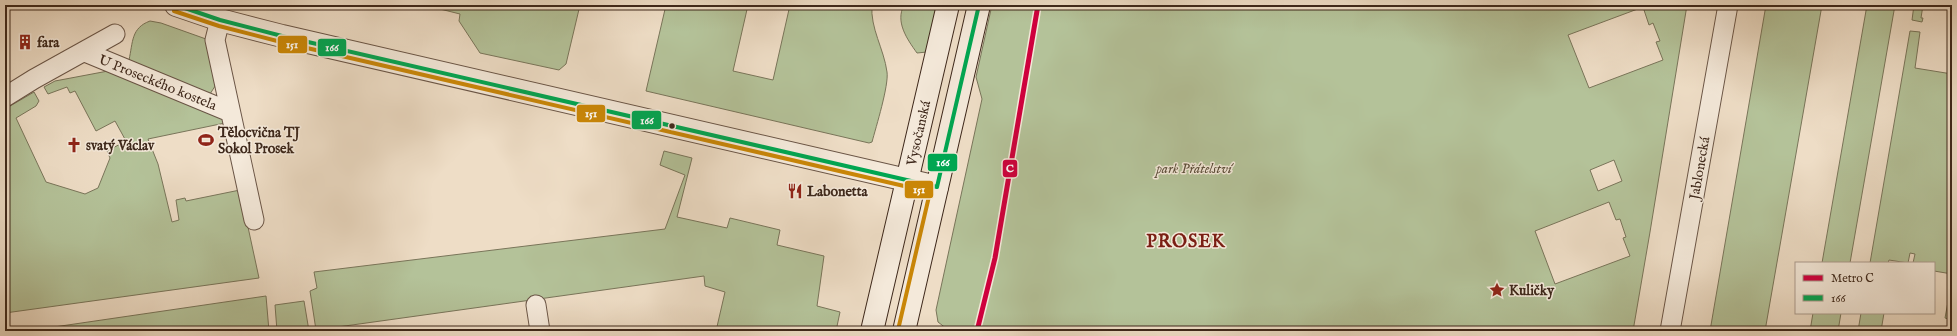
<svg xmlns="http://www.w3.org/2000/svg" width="1957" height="336" font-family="'IM FELL English',serif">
<rect width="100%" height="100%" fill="#eeddc6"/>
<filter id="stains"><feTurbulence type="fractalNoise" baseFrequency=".005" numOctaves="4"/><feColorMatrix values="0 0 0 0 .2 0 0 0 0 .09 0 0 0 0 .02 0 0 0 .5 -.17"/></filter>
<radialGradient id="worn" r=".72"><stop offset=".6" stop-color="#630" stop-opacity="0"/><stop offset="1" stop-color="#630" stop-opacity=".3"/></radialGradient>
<path fill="#b4c299" stroke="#79755a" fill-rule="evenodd" d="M424,5H580L566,64L559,70L480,53L459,21L460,14Z
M666,5H748L733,71L773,80L790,5H872C870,28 884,49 887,72C889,85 876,127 872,142L869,143L646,91Z
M904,5H937L927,52L917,53C907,39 895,22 904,5Z
M992,5H1687L1650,232L1633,331H965L947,329L938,322L936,310L982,99L976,77ZM1643,7L1649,25L1653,23L1660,41L1656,42L1663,60L1589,88L1568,35ZM1614,160L1622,181L1598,191L1590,170ZM1609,202L1616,220L1620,219L1626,237L1623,238L1630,256L1555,284L1535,231Z
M1766,5H1822L1765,331H1710Z
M1867,5H1895L1850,263H1822Z
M1914,5H1923L1921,18H1923L1922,22L1912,20Z
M150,21L161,23L206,39L217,83L210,94L134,67L129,60C133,42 131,28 150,21Z
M1910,31L1920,32L1915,68L1952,74V274L1934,271V263H1913L1915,254L1910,253L1908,263L1889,260L1888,263H1870Z
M108,71L221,117L225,123L148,139L158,164L172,222L179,220L176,200L185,198L186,201L240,190L259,278L5,313V109L34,92L39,101L36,106L16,118L46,182L85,194L98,188L110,158L107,151L126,141L115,121L96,131L75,91L70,93L67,87L48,94L44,87L55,81Z
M664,151L692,158L677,217L727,228L730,218L780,230L777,245L824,256L817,306L840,312L836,331H716L725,292L705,286L704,276L316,330L310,291L317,288L314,272L665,229L685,175L660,165Z
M1952,280V320L1945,318Z
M266,296L269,331H55L54,327Z
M304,301L309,331H277L275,305Z
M1813,313H1841L1838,331H1810Z
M1861,313H1884L1881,331H1858Z"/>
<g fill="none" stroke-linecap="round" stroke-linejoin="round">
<defs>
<path id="minor" d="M220,20L215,40L254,220
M85,52L230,112
M5,97L34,79L115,34
M536,305L540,331
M1670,331L1728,5"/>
<path id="tertiary" d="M176,5L220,20L282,36L937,187"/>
<path id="secondary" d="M872,331L948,5
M904,331L979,5"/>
</defs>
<use href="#minor" stroke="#6a5546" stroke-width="21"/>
<use href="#tertiary" stroke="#6a5546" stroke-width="24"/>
<use href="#secondary" stroke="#3e281b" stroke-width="24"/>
<use href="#minor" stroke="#f4e9da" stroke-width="19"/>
<use href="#tertiary" stroke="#f4e9da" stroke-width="22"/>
<use href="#secondary" stroke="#f4e9da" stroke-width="22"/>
<defs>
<path id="bus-1" d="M176,5L220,20L282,36L937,187L979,5"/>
<path id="bus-2" d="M174,11L219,26L281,42L930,192L898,330"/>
</defs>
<use href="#bus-1" stroke="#f4e9da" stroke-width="7"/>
<use href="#bus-2" stroke="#f4e9da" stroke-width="7"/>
<use href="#bus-1" stroke="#00a651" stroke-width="4"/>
<use href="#bus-2" stroke="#c98607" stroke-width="4"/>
<defs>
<path id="metro-1" d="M977,331L995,258L1038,5"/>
</defs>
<use href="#metro-1" stroke="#f4e9da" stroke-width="8"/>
<use href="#metro-1" stroke="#cf003d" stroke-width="5"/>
</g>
<defs>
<symbol id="building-bare" viewBox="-9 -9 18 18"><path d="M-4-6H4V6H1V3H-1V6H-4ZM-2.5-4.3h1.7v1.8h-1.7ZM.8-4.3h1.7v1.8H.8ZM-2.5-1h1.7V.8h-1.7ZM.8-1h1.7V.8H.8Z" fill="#8f2418" stroke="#f4e9da" stroke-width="2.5" paint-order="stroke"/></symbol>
<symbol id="stadium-bare" viewBox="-9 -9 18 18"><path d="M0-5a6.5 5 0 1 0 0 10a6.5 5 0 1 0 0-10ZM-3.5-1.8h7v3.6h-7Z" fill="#8f2418" stroke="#f4e9da" stroke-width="2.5" paint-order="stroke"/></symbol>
<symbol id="church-bare" viewBox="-9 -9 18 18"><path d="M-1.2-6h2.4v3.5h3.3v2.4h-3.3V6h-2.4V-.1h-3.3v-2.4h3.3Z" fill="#8f2418" stroke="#f4e9da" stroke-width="2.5" paint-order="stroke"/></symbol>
<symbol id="restaurant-bare" viewBox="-9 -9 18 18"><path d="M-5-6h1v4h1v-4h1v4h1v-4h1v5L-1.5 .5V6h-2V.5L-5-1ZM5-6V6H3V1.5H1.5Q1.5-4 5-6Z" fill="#8f2418" stroke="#f4e9da" stroke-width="2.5" paint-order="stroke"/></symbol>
<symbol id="sight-bare" viewBox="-9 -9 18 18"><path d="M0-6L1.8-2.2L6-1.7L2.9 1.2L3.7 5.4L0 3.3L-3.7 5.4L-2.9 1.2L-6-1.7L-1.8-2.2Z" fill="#8f2418" stroke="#f4e9da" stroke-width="2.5" paint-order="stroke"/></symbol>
</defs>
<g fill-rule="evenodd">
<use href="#building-bare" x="14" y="31" width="22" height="22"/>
<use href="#stadium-bare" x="195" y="129" width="22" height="22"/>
<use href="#church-bare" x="63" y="134" width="22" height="22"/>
<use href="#restaurant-bare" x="784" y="180" width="22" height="22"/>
<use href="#sight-bare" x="1486" y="279" width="22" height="22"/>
</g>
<circle fill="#3e281b" stroke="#f4e9da" stroke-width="1.5" cx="672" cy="126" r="3.5"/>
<g text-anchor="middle" stroke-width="3" stroke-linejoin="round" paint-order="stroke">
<g font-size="14" font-weight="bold" fill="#3e281b" stroke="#f4e9da" text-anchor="start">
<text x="37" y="47">fara</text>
<text x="218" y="137">Tělocvična TJ<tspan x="218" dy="16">Sokol Prosek</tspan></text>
<text x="86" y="150">svatý Václav</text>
<text x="807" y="196">Labonetta</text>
<text x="1509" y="295">Kuličky</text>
</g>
<g font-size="14" fill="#3e281b" stroke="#f4e9da">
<text transform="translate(158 82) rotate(22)" y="5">U Proseckého kostela</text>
<text transform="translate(918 133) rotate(-77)" y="5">Vysočanská</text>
<text transform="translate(1699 168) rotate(-80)" y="5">Jablonecká</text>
</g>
<g font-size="14" font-style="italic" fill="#5c4e3a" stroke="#f4e9da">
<text x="1194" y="173">park Přátelství</text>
</g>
<g font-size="18" font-weight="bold" letter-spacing="1" fill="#7a1f14" stroke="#f4e9da">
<text x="1186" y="247">PROSEK</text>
</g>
</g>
<g stroke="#f4e9da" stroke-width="1.5">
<rect x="277" y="35" width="31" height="19" rx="4" fill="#c98607"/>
<rect x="317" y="38" width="30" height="19" rx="4" fill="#00a651"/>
<rect x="576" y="104" width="30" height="19" rx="4" fill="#c98607"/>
<rect x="631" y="110" width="31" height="20" rx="4" fill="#00a651"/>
<rect x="927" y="153" width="31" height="19" rx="4" fill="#00a651"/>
<rect x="1002" y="159" width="16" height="19" rx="4" fill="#cf003d"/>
<rect x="904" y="180" width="30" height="19" rx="4" fill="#c98607"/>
</g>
<g font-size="11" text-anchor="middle" font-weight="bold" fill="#fff">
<text x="292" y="48">151</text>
<text x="332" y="51">166</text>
<text x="591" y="117">151</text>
<text x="647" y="124">166</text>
<text x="943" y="166">166</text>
<text x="1010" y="172">C</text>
<text x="919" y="193">151</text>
</g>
<rect width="1957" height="336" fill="none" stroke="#eeddc6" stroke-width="20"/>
<rect x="6" y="6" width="1945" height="324" fill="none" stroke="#3e281b" stroke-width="2"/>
<rect x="10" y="10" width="1937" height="316" fill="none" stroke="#3e281b"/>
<rect x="1795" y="262" width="140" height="52" fill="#f4e9da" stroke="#ab9c8e"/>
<rect x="1803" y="275" width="20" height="6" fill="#cf003d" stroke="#ab9c8e"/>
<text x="1831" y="282" font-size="12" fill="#3e281b">Metro C</text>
<rect x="1803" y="295" width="20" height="6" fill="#00a651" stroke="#ab9c8e"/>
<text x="1831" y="302" font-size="12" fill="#3e281b">166</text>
<rect width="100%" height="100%" filter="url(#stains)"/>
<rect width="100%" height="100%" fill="url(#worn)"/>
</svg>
